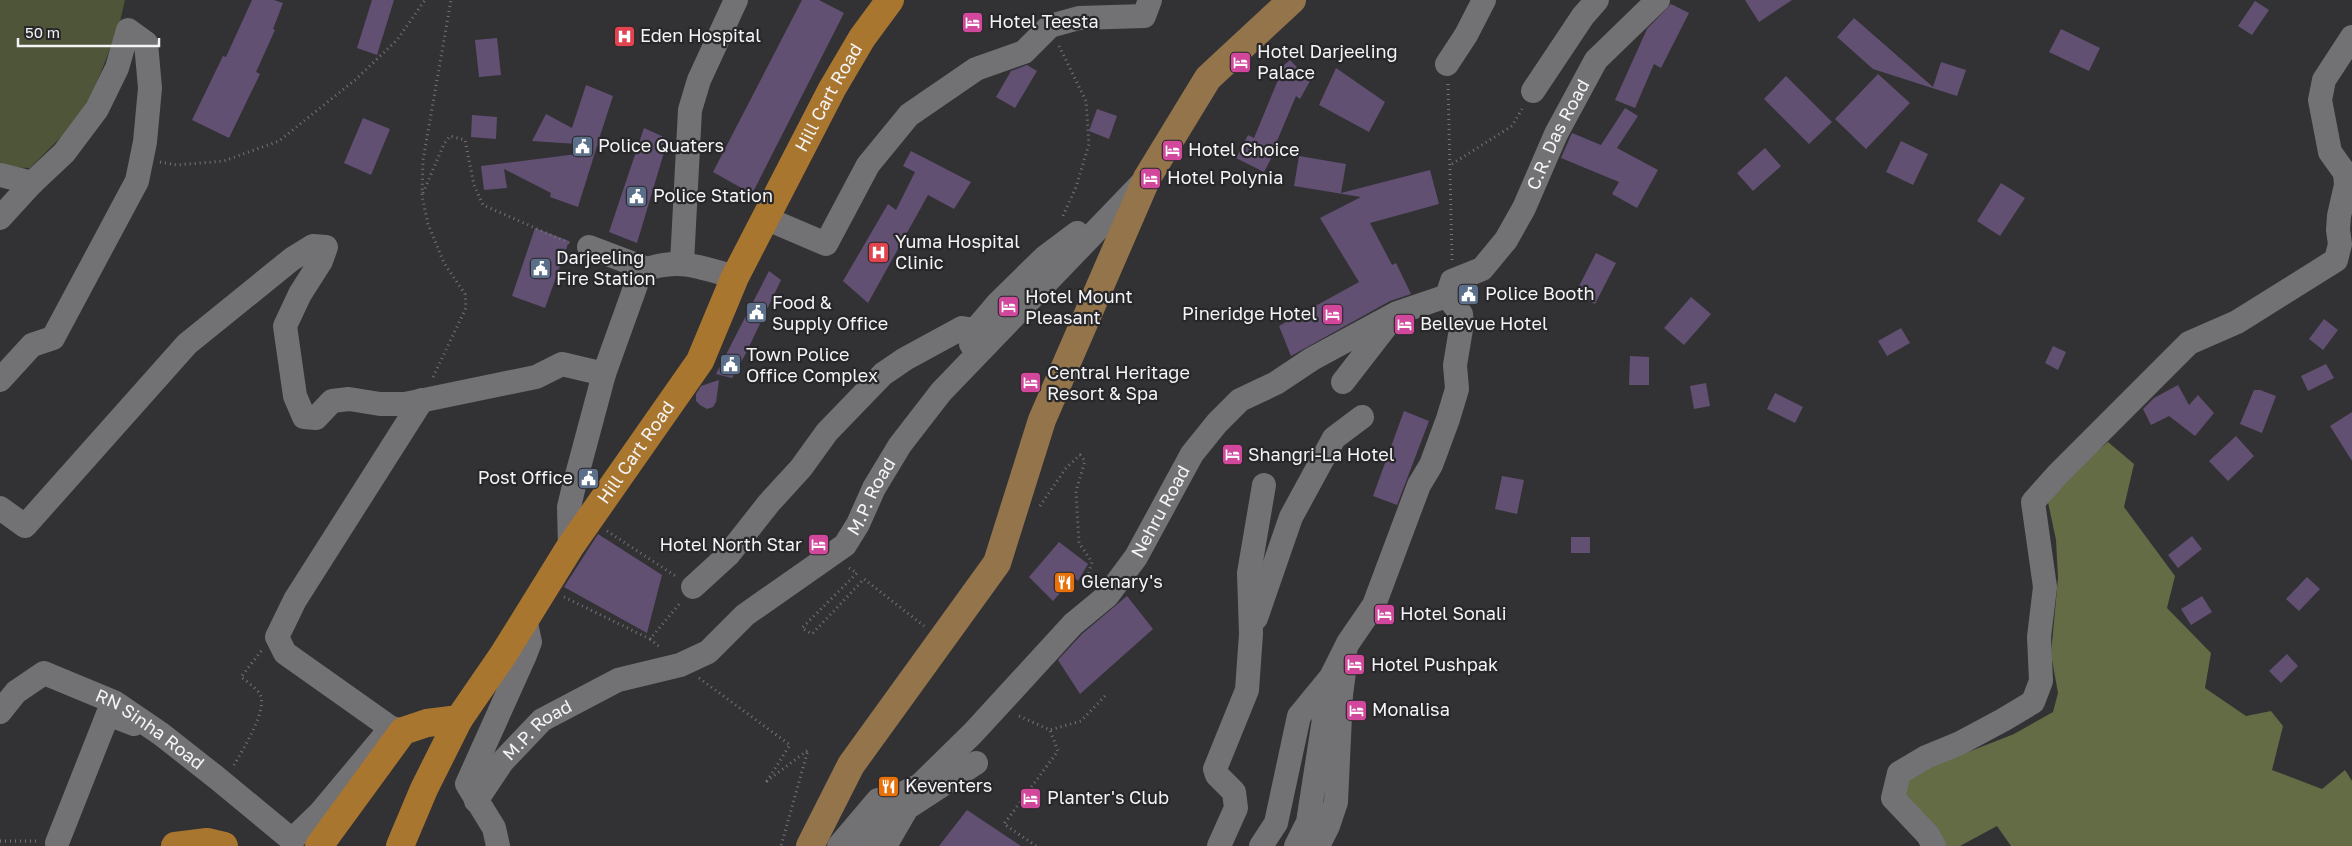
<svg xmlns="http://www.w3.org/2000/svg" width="2352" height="846" font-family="'Golos Text',sans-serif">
<rect width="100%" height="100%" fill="#323134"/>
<path fill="#4e5538" d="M0,0H125L119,26L85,113L30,168L0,167Z"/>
<path fill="#636c45" d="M2108,442L2134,464L2124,507L2175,576L2167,608L2211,653L2205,688L2246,716L2271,711L2283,726L2272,770L2322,789L2345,770L2352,781V846H2011L1997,826L1960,846H1945L1904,797L1907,776L2014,734L2053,712L2058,693L2051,654L2058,578L2056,540L2048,502L2064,479Z"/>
<path fill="#625073" d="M252,0H274L283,3L273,29L275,30L256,72L260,74L229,138L192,120L223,56L226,57Z
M372,0H394L377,55L357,48Z
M802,0H819L844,13L752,194L713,172Z
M1745,0H1792L1759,22Z
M2255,1L2269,10L2252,35L2238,26Z
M1671,4L1689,13L1661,68L1654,64L1635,108L1615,100L1647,29Z
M1854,18L1933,87L1941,62L1966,70L1957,96L1873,69L1837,37Z
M2061,29L2100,48L2089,71L2049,52Z
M497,38L501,75L479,77L475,40Z
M1290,60L1310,81L1300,99L1296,96L1274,148L1276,149L1264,172L1236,158L1248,135L1254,138L1278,80L1272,75Z
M1027,65L1037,71L1015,108L996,97L1011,71Z
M1336,68L1385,102L1369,132L1319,105Z
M1878,74L1910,103L1866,149L1835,119Z
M1786,76L1832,122L1809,144L1764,99Z
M586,85L613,96L598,142L606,146H597L578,207L550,197L551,193L504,169L507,188L484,190L481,166L577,154V144L532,141L546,114L572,128Z
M1625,108L1638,116L1617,148L1658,170L1637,208L1612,194L1619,182L1561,158L1572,133L1601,145Z
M1097,109L1117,116L1109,139L1089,131Z
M472,115L497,117L496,139L471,137Z
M363,118L390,129L371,175L344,163Z
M644,128L668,139L637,243L609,232Z
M1901,141L1928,154L1913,185L1886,172Z
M1765,148L1781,166L1753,191L1737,173Z
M911,151L971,182L954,209L928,195L868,303L843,281L888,204L896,210L915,172L903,166Z
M1299,156L1346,164L1341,193L1430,170L1439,204L1370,223L1392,265L1396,263L1411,294L1390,301L1291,356L1279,326L1359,282L1320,218L1361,197L1294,186Z
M2001,183L2025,198L2000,236L1977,221Z
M535,228L569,241L545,308L512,296Z
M1596,253L1616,263L1595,304L1575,294Z
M769,271L781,280L745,355L732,378L716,374Z
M1691,297L1711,314L1684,345L1664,328Z
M2324,319L2338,330L2323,350L2309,339Z
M1901,328L1910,343L1887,356L1878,341Z
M2053,346L2066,352L2058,370L2045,363Z
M1630,356L1649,357V385H1629Z
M2326,364L2334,378L2308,391L2301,376Z
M719,380L716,402L713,407L707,409L700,405L696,401V394L701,386Z
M1706,383L1710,406L1694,409L1690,386Z
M2178,385L2189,405L2198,395L2214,413L2195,436L2169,416L2151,425L2143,409L2154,398Z
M2254,390H2260L2276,396L2262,433L2240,424Z
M1775,393L1803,407L1795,423L1767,409Z
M1404,411L1429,421L1397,505L1373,496Z
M2352,412V461L2330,426Z
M2236,436L2254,456L2228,481L2209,461Z
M1502,476L1524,480L1517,514L1495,509Z
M598,534L662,575L647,633L564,587Z
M2192,536L2202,549L2178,568L2168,555Z
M1571,537H1590V553H1571Z
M1059,542L1088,564L1078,581L1074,577L1053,601L1029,577Z
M2307,577L2320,589L2299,611L2286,599Z
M1127,596L1153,629L1080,694L1058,660L1082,634Z
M2202,596L2212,612L2191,625L2181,609Z
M2287,654L2298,666L2281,683L2269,671Z
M967,810L1021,846H939Z"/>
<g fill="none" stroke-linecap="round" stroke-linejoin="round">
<path stroke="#757476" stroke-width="3" stroke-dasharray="1 4" stroke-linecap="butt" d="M1059,46L1086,101L1089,144L1076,187L1062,218
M1448,84L1452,260
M160,162L177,165L224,161L279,141L355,80L397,40L425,0
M1452,164L1512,126L1522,109
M423,193L444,144L450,136L465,140L474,185L483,205L569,243
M433,377L466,308L465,294L444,263L428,224L422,196L423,160L451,0
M1040,506L1066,468L1080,455L1085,461L1076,491L1079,543L1092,562L1084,587
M607,531L677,577
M849,568L857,573L802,628L812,634L864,579L924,626
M564,597L650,639L681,602
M650,639L661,648
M699,678L790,745L767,781L808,750L781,846
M1019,716L1050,730L1081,721L1105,696
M234,765C242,751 270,707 259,693C255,687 247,682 241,677L262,650
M0,841H39
M1036,846L1004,824L1058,751L1050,730"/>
<g stroke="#727174" stroke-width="24">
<path d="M1447,64L1466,35L1484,0"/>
<path d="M1533,91L1583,16L1597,0"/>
<path d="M0,175L32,183"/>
<path d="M0,218L32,183L64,153L97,109L117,68L128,30L146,43L150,88L145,142L137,181L53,338L32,345L0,380"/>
<path d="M765,218L826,244L868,165L909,115L976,69L1024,52L1050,26L1079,18L1144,16L1150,0"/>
<path d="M589,247L647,269"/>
<path d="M682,263L690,110L699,80L736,0"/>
<path d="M971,344L975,330L998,303L1045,257L1077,233"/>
<path d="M1343,382L1391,320"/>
<path d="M0,508L25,526L187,344L292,259L313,246L326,247L321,261L300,294L285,326L295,396L304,417L316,418L332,401L349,399L380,404H405L536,377L562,364L604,374"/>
<path d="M570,547L569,507L574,486L604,374L641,271C678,257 699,267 735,277"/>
<path d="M693,587L728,555L769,503L801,468L827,432L883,374L905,359L962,328L975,330"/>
<path d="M1256,618L1291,517L1334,438L1362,417"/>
<path id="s1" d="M0,712L16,692L44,673L114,702L161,734L217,778L292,840L320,813L391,728L400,730"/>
<path d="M391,728L285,653L277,637L295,600L422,400"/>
<path id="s2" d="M476,801L502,762L542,720L618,680L680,665L708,652L745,615L845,545L858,524L874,488L900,445L941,392L1142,183"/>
<path d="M57,843L108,714L134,724"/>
<path d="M498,846L494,828L467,784L525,655L530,642L525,619"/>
<path id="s3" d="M839,846L878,800L891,799L920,785L973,733L1073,624L1107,596L1136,557L1192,454L1217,423L1240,400L1276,383L1312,359L1397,313L1447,296"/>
<path d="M865,846L891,799"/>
<path d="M885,846L907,808L976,763"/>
<path d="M1219,846L1236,808L1234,792L1217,775L1215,769L1247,690L1251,634L1249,573L1264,485"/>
<path id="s4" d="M1261,846L1276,823L1299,716L1331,677L1348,643L1374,605L1419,485L1431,465L1448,419L1457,389L1455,365L1462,323L1461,314L1447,296L1452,281L1482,269L1506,240L1524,208L1556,134L1596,60L1658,0"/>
<path d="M1296,846L1308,822L1329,687"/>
<path d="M1318,846L1328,826L1336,802L1341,695L1346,657"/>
<path d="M1934,846L1928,835L1893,798L1899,773L1926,757L1960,743L2003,720L2033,702L2041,681L2039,637L2045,587L2033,502L2058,474L2189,343L2237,322L2336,260L2340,244L2338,230L2339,216L2346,185L2345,173L2330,152L2320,100L2324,80L2352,37"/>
</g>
<path stroke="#93744b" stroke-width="28" d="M810,846L851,765L997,563L1042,420L1147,178L1208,78L1292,0"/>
<g stroke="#a97630" stroke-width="28">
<path d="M175,846L207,842L224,846"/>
<path id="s5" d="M319,846L403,731L427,723L459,719L503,655L570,547L700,361L735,277L832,89L862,38L890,0"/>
<path d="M400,846L424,789L459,719"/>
</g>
</g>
<defs>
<symbol id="hotel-square" viewBox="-11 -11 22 22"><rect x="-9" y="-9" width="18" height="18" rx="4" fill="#d1479c" stroke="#28272a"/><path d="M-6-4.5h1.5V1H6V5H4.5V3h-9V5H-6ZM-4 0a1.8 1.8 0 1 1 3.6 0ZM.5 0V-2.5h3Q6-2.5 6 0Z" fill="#fff"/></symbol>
<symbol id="hospital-square" viewBox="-11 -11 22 22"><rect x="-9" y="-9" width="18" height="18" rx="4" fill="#e0444e" stroke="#28272a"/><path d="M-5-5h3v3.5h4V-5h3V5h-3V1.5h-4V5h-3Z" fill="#fff"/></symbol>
<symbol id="civic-square" viewBox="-11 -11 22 22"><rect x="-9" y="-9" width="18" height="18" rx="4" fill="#5c6f8a" stroke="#28272a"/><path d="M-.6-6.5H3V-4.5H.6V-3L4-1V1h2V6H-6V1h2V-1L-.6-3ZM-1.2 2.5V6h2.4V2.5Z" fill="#fff"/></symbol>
<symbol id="restaurant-square" viewBox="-11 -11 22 22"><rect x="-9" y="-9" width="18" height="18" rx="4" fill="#e8710a" stroke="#28272a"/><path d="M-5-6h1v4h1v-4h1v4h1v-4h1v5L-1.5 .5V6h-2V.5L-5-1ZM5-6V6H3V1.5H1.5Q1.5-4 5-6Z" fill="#fff"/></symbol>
</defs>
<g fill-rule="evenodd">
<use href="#hotel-square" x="960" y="10" width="25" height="25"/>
<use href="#hospital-square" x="612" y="24" width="25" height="25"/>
<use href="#hotel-square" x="1228" y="50" width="25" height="25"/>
<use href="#civic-square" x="570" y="134" width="25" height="25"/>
<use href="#hotel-square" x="1160" y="138" width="25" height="25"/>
<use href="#hotel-square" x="1138" y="166" width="25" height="25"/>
<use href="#civic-square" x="624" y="184" width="25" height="25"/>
<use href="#hospital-square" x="866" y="240" width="25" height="25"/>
<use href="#civic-square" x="528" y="256" width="25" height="25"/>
<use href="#civic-square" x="1456" y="282" width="25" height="25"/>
<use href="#hotel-square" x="996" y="294" width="25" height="25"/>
<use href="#civic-square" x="744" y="300" width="25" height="25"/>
<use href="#hotel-square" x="1320" y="302" width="25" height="25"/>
<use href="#hotel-square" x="1392" y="312" width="25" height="25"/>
<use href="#civic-square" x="718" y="352" width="25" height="25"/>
<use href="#hotel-square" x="1018" y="370" width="25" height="25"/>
<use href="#hotel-square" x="1220" y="442" width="25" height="25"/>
<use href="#civic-square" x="576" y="466" width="25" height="25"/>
<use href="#hotel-square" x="806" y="532" width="25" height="25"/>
<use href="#restaurant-square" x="1052" y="570" width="25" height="25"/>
<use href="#hotel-square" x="1372" y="602" width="25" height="25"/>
<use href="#hotel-square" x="1342" y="652" width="25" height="25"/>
<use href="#hotel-square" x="1344" y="698" width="25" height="25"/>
<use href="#restaurant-square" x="876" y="774" width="25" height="25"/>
<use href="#hotel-square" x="1018" y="786" width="25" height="25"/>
</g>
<g text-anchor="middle" stroke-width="4.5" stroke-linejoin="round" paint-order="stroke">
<g font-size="18" fill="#f4f3f5" stroke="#28272a" text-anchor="start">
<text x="989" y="28">Hotel Teesta</text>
<text x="640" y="42">Eden Hospital</text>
<text x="1257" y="58">Hotel Darjeeling<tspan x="1257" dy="21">Palace</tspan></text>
<text x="598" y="152">Police Quaters</text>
<text x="1188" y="156">Hotel Choice</text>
<text x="1167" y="184">Hotel Polynia</text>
<text x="653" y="202">Police Station</text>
<text x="895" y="248">Yuma Hospital<tspan x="895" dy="21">Clinic</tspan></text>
<text x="556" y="264">Darjeeling<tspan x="556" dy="21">Fire Station</tspan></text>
<text x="1485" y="300">Police Booth</text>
<text x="1025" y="303">Hotel Mount<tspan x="1025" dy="21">Pleasant</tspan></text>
<text x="772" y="309">Food &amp;<tspan x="772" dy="21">Supply Office</tspan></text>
<text x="1317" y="320" text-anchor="end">Pineridge Hotel</text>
<text x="1420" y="330">Bellevue Hotel</text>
<text x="746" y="361">Town Police<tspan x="746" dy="21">Office Complex</tspan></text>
<text x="1047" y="379">Central Heritage<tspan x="1047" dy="21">Resort &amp; Spa</tspan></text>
<text x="1248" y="461">Shangri-La Hotel</text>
<text x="573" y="484" text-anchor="end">Post Office</text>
<text x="802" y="551" text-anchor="end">Hotel North Star</text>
<text x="1081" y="588">Glenary's</text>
<text x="1400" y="620">Hotel Sonali</text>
<text x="1371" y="671">Hotel Pushpak</text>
<text x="1372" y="716">Monalisa</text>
<text x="905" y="792">Keventers</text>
<text x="1047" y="804">Planter's Club</text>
</g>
<g font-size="18" fill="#f4f3f5" stroke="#28272a">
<text dy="6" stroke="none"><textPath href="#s5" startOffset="925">Hill Cart Road</textPath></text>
<text dy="6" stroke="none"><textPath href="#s4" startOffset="805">C.R. Das Road</textPath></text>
<text dy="6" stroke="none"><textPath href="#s5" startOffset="520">Hill Cart Road</textPath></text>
<text dy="6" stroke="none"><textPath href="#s2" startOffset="515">M.P. Road</textPath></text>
<text dy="6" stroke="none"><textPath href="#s3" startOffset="472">Nehru Road</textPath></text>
<text dy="6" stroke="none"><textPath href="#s1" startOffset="180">RN Sinha Road</textPath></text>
<text dy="6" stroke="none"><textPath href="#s2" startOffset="95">M.P. Road</textPath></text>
</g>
</g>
<path d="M18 38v8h141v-8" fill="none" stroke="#f4f3f5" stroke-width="2.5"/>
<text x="25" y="38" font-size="15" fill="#f4f3f5" stroke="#28272a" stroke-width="4" paint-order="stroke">50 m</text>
</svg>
